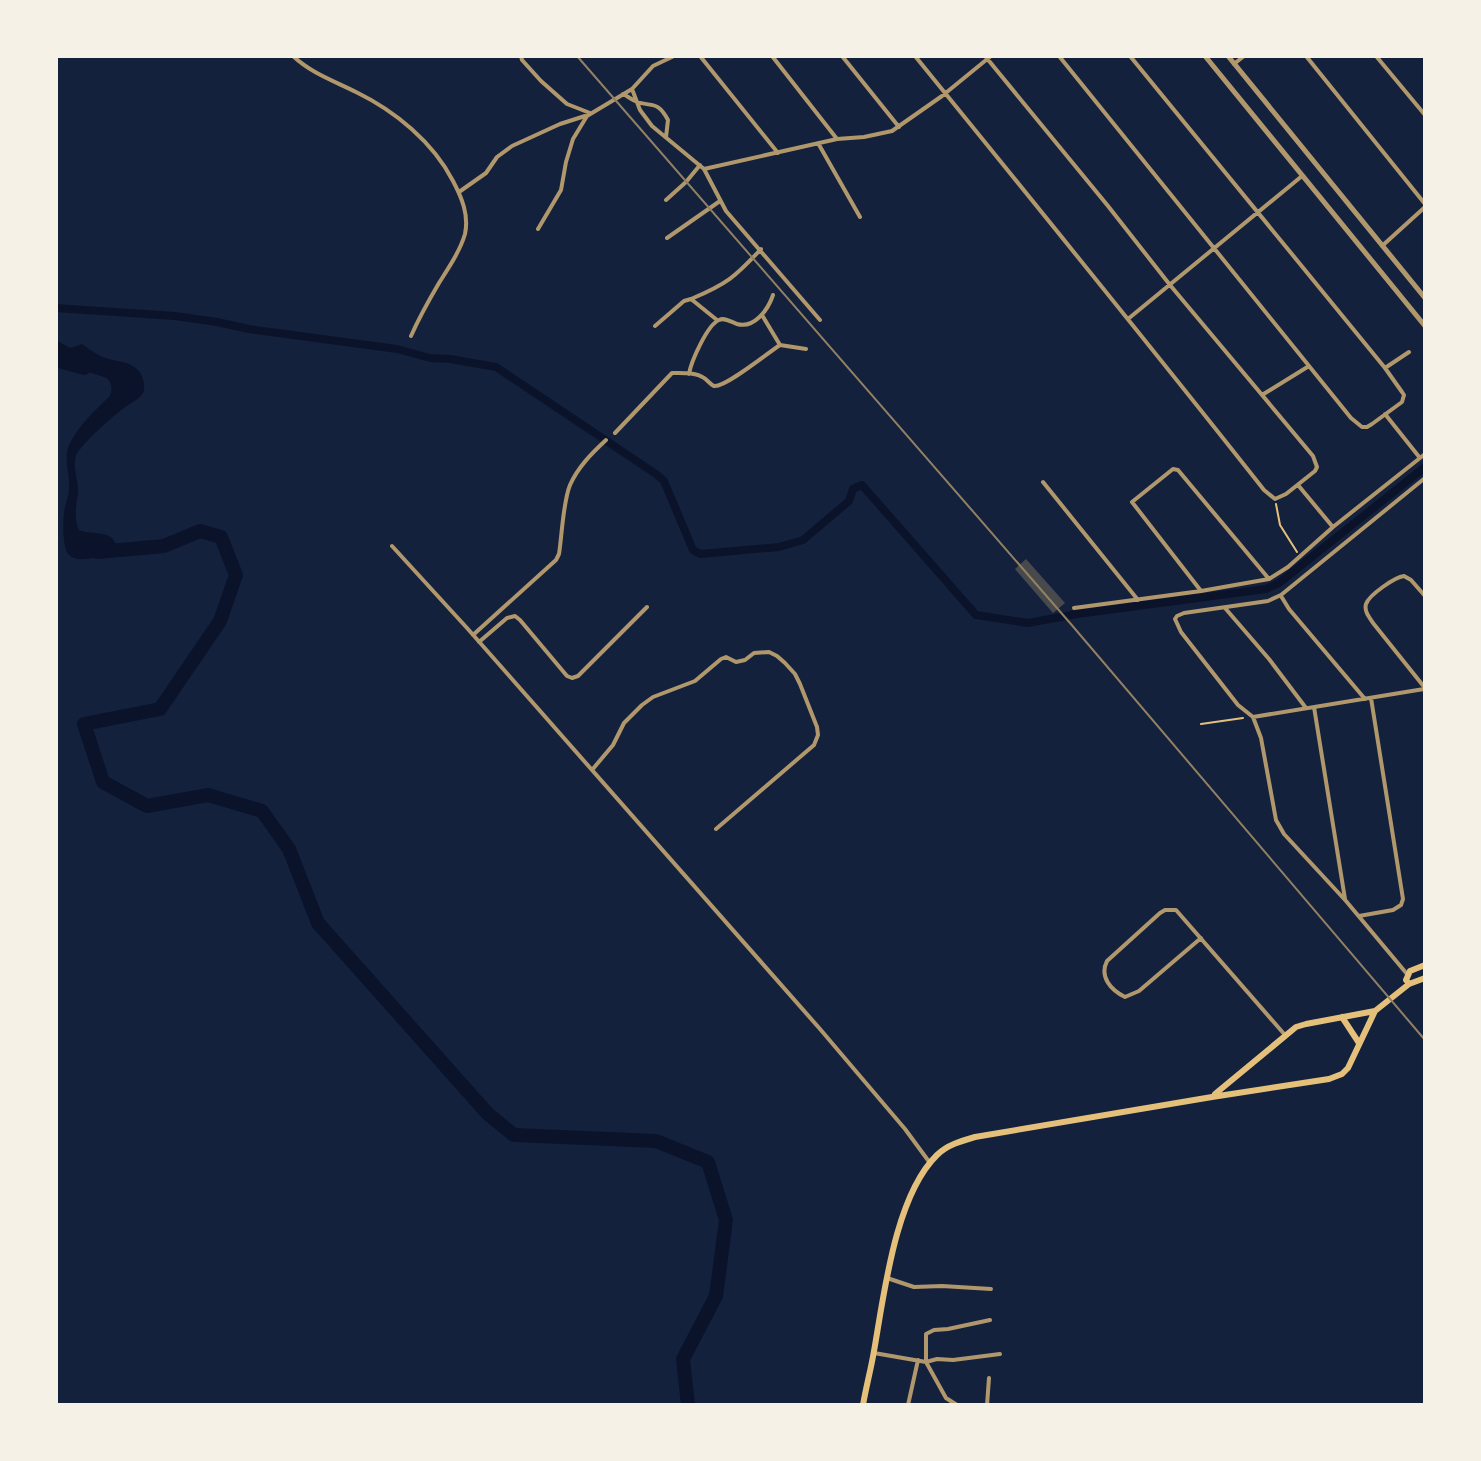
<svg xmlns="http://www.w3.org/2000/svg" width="1481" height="1461" font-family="'Open Sans',sans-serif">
<rect width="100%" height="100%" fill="#14213d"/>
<path fill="#0b132b" d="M56,340L70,348L82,344C89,349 96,354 103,357C115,362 128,360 138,370C143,375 146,386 143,393C139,400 130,403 124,408C114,415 79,446 76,456C72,468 79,481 78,493C76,505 74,519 79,530C94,536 115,528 117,550C107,555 78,565 69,555C62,548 63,522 64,512C65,504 69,496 69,488C70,473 63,458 69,445C78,426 94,411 109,397C113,390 112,384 107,378L73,367L56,356Z"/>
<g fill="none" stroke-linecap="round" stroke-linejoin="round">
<path stroke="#0b132b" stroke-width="8" d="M56,308L175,316L217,322L249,329L397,349L430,358L450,359L496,367L656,474L664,481L693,550L700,554L779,547L803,540L849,501L853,489L862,485L976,615L1028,623L1077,614L1266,589L1279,583L1425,467"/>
<path stroke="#0b132b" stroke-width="14" d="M56,360L84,368
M98,552L164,546L200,531L221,537L236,575L220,621L160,709L84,724L103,782L147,806L208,795L262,811L289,849L318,923L488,1114L514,1135L656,1141L708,1162L726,1220L716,1296L683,1359L688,1405"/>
</g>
<path fill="#48494c" d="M1026,559L1065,603L1053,613L1015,569Z"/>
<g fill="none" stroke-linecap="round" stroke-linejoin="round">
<path stroke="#e5c07b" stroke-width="2" d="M1276,504L1280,525L1297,552
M1201,724L1243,718"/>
<path stroke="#b1986c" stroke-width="4" d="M293,56C311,73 334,81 356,92C395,111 433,142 453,181C462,198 469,215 465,234C460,251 449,267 439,283C429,300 419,318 411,336
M521,56L522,60L541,81L567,104L590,113
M700,56L778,153
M772,56L837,139
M842,56L899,127
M915,56C1032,200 1149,344 1264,490L1275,499L1286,494L1315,471L1317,467L1313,456L1170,285L1108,206L985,56
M1059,56L1351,418L1362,427H1367L1372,424L1402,402L1404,395L1402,392L1385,368L1130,56
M1306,56L1425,204
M1376,56L1425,115
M1234,64L1244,56
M632,89L640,110L652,126L704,169L726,211L820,320
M623,94C627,96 631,99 635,101C651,108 657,99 668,120L666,137
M818,143L860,217
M704,169L837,139L864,137L892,131L942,96L991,56
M459,192L486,173L497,157L512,146L560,124L585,116
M666,200L686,182L700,165
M538,229L561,190L566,162L573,139L587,116L632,89L653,66L674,56
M667,238L720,201
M1382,246L1425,207
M691,299C727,284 735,277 761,249
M762,315L780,345
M1128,319L1302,176
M655,326L684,301L691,299L717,320
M1385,368L1409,352
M689,374C691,362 707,325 719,320C725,317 731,322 737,324C754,329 768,310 773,295
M1262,395L1309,366
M1385,414L1420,458
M615,433L672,373C682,373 696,372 704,378C706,379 711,385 714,386C725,388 769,352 780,345L806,349
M1043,482L1138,600
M1298,485L1332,526
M392,546L467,628L820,1029L905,1129L930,1163
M1201,591L1132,502L1173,469L1178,470L1269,579
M1281,596L1289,609L1365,699
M1425,596L1411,580L1404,576C1395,577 1369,595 1366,604C1364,611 1369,617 1373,623L1425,688
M1074,608L1201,591L1269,579L1288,567L1333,527L1425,454
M1225,608L1269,659L1306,708
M473,635L556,560L559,554C562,535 563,502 570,485C578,467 592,453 606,440
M479,642L507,618L515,616L520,620L567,676L572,678L578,676L647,607
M1314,707L1345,899
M1253,717L1424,689
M592,770L613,745L624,723L642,705L653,697L695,681L721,659L726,657L736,662L745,660L754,653L769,652L777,656L785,663L795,674L800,684L817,727L818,735L814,745L716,829
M1359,916L1393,910L1401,905L1403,899L1371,698
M1201,938L1139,991L1125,997C1111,990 1099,977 1107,961L1160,913L1165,910H1176L1285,1035
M1407,974L1346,901L1284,834L1276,820L1261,738L1253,717L1238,705L1181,632L1175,619L1177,616L1184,613L1268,601L1281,595L1425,478
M887,1278L914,1287L942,1286L991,1289
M874,1353L926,1362L937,1359L953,1360L1000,1354
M908,1405L918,1360
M957,1405L946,1398L926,1362V1334L934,1330L948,1329L990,1320
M987,1405L989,1378"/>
<path stroke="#b1986c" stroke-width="5" d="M1205,56L1425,326
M1228,56L1425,298"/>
<path stroke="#e5c07b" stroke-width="6" d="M1409,984L1406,980L1410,971L1425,965
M1342,1017L1359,1043
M1215,1094L1296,1027L1306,1024L1375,1011L1409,984L1425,978
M863,1405C866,1387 871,1369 874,1351C884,1295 895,1196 937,1155C947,1145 961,1141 975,1137L1212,1097L1329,1079L1342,1074L1348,1068L1375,1011"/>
<path stroke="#918062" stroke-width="2" d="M577,56L1070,623L1425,1040"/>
</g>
<rect width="1481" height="1461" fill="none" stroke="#f6f1e7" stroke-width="116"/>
</svg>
